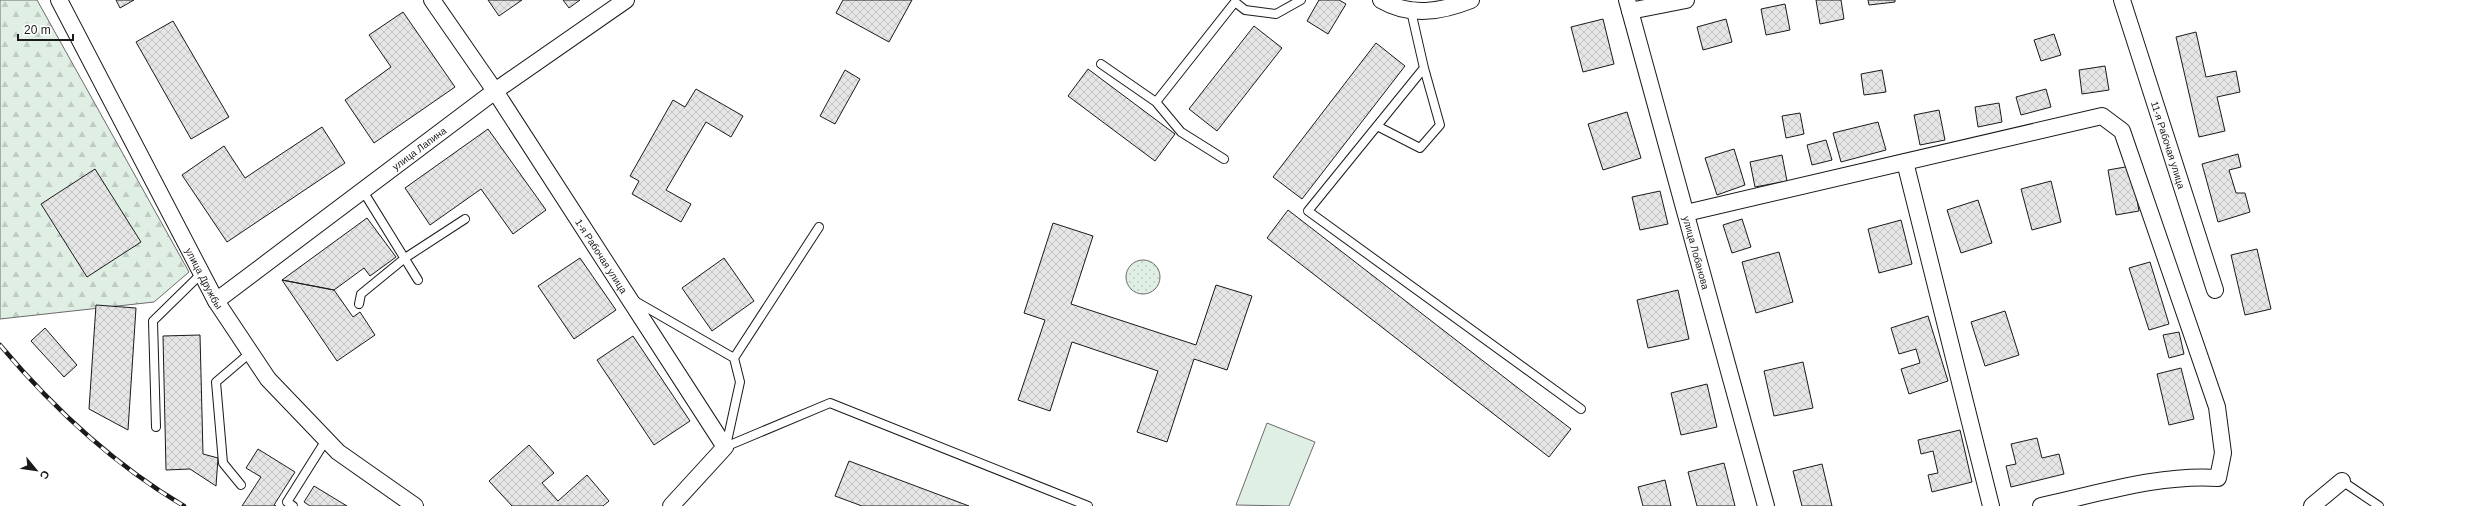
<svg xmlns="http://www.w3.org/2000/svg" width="2481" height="506" font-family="Helvetica,sans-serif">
<defs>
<pattern id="grass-dots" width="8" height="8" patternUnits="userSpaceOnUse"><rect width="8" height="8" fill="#e0efe3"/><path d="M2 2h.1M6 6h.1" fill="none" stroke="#c0ccc2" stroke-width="1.8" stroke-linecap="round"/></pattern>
<pattern id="forest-firs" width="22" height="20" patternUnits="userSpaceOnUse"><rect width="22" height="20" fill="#e0efe3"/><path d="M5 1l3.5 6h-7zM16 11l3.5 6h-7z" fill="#c0ccc2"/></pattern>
<pattern id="building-cross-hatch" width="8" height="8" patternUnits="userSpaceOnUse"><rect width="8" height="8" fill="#e6e6e6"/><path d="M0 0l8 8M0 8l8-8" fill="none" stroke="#c5c5c5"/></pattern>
</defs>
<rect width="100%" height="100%" fill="#fff"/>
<path fill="url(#grass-dots)" stroke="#6a6a6a" d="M1126 277a17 17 0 1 1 34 0a17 17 0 1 1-34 0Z"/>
<path fill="url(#forest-firs)" stroke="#6a6a6a" d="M0,0H37L189,272L154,302L0,319Z"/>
<path fill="#e0efe3" stroke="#6a6a6a" d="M1267,423L1315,442L1289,506L1236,505Z"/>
<path fill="url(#building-cross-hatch)" stroke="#1a1a1a" d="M116,0H134L120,8Z
M488,0H522L499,16Z
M563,0H580L569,8Z
M843,0H912L889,42L836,13Z
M1319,0H1339L1346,4L1328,34L1307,21Z
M1816,0H1841L1844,19L1820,24Z
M1868,0H1895V2L1869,5Z
M1785,4L1790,30L1766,35L1761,9Z
M403,12L455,87L374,143L345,100L391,67L369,35Z
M1603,19L1614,64L1583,72L1571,27Z
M1726,19L1732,42L1703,50L1697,27Z
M173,21L229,117L191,139L136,42Z
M1254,26L1282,48L1217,131L1189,109Z
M2196,32L2206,77L2236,71L2240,92L2217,97L2225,131L2199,137L2176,37Z
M2054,34L2061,55L2041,61L2034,40Z
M1376,43L1405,66L1302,199L1273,177Z
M2105,66L2109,90L2082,94L2079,70Z
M1088,69L1175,134L1155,161L1068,96Z
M845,70L860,79L835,124L820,116Z
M1882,70L1886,92L1864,95L1861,74Z
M696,89L743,116L731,137L706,122L666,190L691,204L681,222L632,194L639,181L630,176L673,100L685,107Z
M2046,89L2051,107L2021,115L2016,97Z
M1999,103L2002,122L1978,127L1975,107Z
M1939,110L1945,140L1920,145L1914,115Z
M1627,112L1641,158L1603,170L1588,124Z
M1800,113L1804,134L1786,138L1782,116Z
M1878,122L1886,150L1841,162L1833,133Z
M322,127L345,163L227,242L182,175L224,146L245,178Z
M488,129L546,210L513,234L481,189L430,225L405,188Z
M1826,140L1832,160L1812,165L1807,145Z
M1734,149L1745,185L1717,195L1705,158Z
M2238,154L2241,167L2229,170L2236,193H2245L2250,212L2218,222L2202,164Z
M1782,155L1787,181L1755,187L1750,162Z
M2131,166L2139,211L2116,215L2108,170Z
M95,169L141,242L87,277L41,204Z
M2051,181L2061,222L2032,230L2021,189Z
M1660,191L1668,224L1640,230L1632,197Z
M1978,200L1992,243L1961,253L1947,210Z
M1288,210L1571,429L1549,457L1267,238Z
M367,218L396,257L370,276L364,268L334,290L282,280Z
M1742,219L1751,247L1732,253L1723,225Z
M1901,220L1912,264L1879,273L1868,229Z
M1053,223L1093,236L1071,304L1196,345L1216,285L1252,296L1227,370L1194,359L1167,442L1137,432L1158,371L1072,342L1050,411L1018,400L1045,320L1024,313Z
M2257,249L2271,309L2245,315L2231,255Z
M1779,252L1793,302L1756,313L1742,262Z
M580,258L616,310L574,339L538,286Z
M724,258L754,301L712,331L682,288Z
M2150,262L2169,324L2149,330L2129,268Z
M282,280L334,290L353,317L360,312L375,335L337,361Z
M1678,290L1689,339L1648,348L1637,300Z
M96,305L136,308L128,430L89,409Z
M2005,311L2019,355L1985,366L1971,322Z
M1928,316L1948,381L1909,394L1901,369L1920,363L1916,349L1899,354L1891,328Z
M45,328L77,365L64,377L31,341Z
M2179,332L2184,354L2169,358L2163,335Z
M200,335L203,454L218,458L216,486L190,469L166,470L163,336Z
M633,336L690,421L654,445L597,360Z
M1803,362L1813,408L1774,416L1764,371Z
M2181,368L2194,419L2169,425L2157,374Z
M1707,384L1717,427L1681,435L1671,393Z
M1960,430L1972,482L1932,492L1928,475L1938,473L1933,451L1921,454L1918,440Z
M2037,438L2042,458L2059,454L2064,474L2011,487L2006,466L2016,464L2011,444Z
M529,445L554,473L542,483L558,501L587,475L609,501L603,506H512L489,481Z
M258,449L295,472L274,505L276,506H242L261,477L246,468Z
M849,461L969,506H862L835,496Z
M1724,463L1735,506H1697L1688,472Z
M1822,464L1832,506H1802L1793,471Z
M1665,480L1671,506H1643L1638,487Z
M314,486L347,506H310L304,502Z"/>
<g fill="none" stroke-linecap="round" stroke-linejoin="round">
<defs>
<path id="service" d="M1411,11L1424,68L1308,211L1581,409
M1101,64L1156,102L1235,2L1245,10L1276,14L1301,0
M1156,102L1181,132L1224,159
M1377,126L1420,148L1440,125L1424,68
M363,191L418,280
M635,301L734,358L740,382L726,446
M359,304L361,294L405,258L465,219
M734,358L819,227
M156,427L153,321L202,273
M725,447L830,403L1088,506
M2342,481L2379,506
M241,485L223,463L216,382L250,353
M293,506L287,502L326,440"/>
<g id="minor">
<path id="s1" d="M59,0L216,301L268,379L338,452L415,506"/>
<path id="s2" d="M432,0L495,91L725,447L671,506"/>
<path d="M1381,0C1410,17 1441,12 1471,0"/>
<path id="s3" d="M1627,0L1766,506"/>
<path id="s4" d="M2122,0L2215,290"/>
<path d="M1630,11L1686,0"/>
<path d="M1905,162L1991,506"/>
<path d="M1686,213L2102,116L2122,131L2217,407L2223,453L2218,478C2159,474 2098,494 2041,506"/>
<path id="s5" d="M216,301L495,91L626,0"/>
<path d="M2312,506L2342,481"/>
</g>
</defs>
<use href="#service" stroke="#1a1a1a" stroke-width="10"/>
<use href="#minor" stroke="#1a1a1a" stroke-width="18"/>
<use href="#service" stroke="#fff" stroke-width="8"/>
<use href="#minor" stroke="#fff" stroke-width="16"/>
<defs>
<path id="rail" d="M0,345C53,408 113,464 184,506"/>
</defs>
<use href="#rail" stroke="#1a1a1a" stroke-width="4.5"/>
<use href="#rail" stroke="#fff" stroke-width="3" stroke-dasharray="9" stroke-linecap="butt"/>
</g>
<g text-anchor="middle" stroke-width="3" stroke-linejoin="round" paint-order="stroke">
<g font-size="10" fill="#1a1a1a" stroke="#fff">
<text dy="4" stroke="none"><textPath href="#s4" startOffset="152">11-я Рабочая улица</textPath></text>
<text dy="4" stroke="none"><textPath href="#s5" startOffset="254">улица Лапина</textPath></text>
<text dy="4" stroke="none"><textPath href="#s3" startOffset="262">улица Лобанова</textPath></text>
<text dy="4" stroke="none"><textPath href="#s2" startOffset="307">1-я Рабочая улица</textPath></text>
<text dy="4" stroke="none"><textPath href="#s1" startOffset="314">улица Дружбы</textPath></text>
</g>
</g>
<g transform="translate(36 470) rotate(119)" stroke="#ffffff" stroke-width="3" paint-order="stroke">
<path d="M0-3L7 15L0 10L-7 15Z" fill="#1a1a1a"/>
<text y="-6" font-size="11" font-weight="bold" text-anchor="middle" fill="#1a1a1a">С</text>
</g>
<path d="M18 34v6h55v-6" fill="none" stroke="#1a1a1a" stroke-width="2"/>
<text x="24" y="34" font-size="12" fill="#1a1a1a" stroke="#ffffff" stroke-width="3" paint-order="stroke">20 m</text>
</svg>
